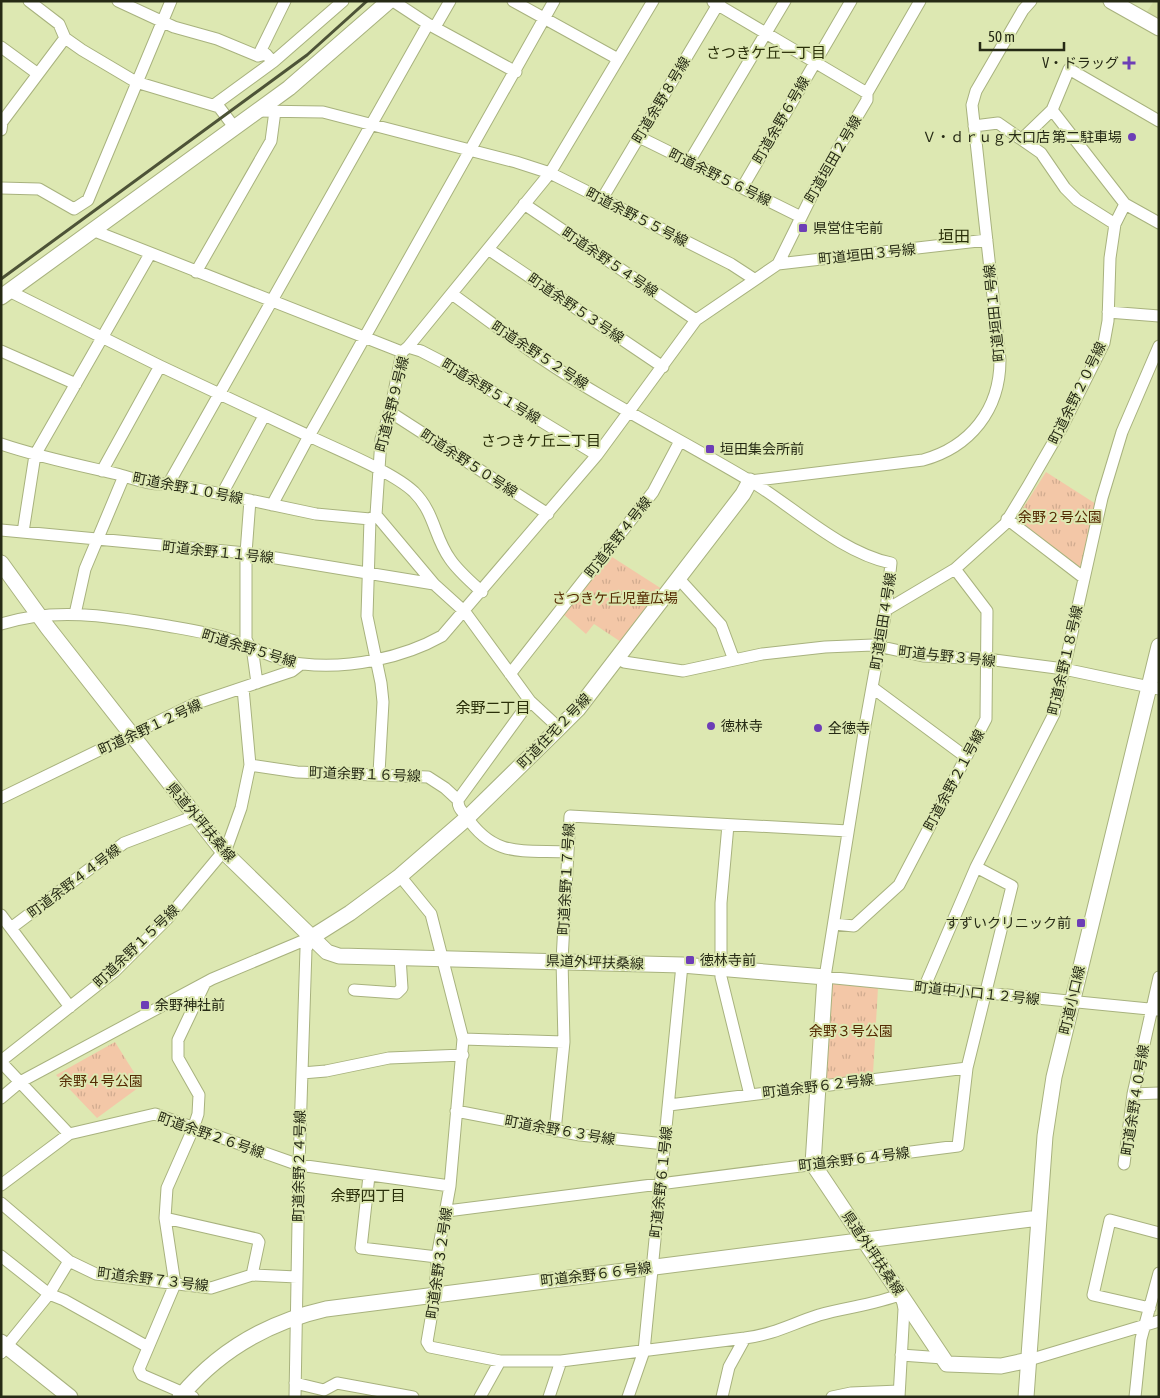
<svg xmlns="http://www.w3.org/2000/svg" width="1160" height="1398" font-family="'Asap Condensed','Noto Sans JP',sans-serif">
<defs>
<pattern id="grass-tufts" width="24" height="20" patternUnits="userSpaceOnUse" patternTransform="scale(1.25)"><rect width="24" height="20" fill="#f3c7a7"/><path d="M3 7l-1-3M5 7V3M7 7l1-3M15 17l-1-3M17 17v-4M19 17l1-3" fill="none" stroke="#d0ab8f"/></pattern>
</defs>
<rect width="100%" height="100%" fill="#dde8b2"/>
<path fill="#d3dfa2" d="M1154,1H1159V19L1146,13Z"/>
<path fill="url(#grass-tufts)" d="M1046,472L1096,504L1082,565L1077,567L1019,522L1018,516Z
M609,555L662,589L621,642L594,624L586,634L562,613Z
M833,983L878,988L873,1074L828,1080L824,1076L829,987Z
M115,1042L142,1085L97,1118L56,1075Z"/>
<g fill="none" stroke-linecap="round" stroke-linejoin="round">
<defs>
<path id="street" d="M29,1L59,24L65,38L82,50L136,82L219,107L234,127
M118,1L174,27L217,39L258,56L266,54L273,62
M393,1L428,24L516,72
M513,1L618,59
M713,2L867,93
M435,27L450,1
M1,47L38,74
M258,56L285,1
M214,105L273,62L343,1
M1052,110L1125,204L1115,224
M256,111L323,112L516,162L550,173L602,199L731,264L754,279
M1,130L2,122L65,38
M639,137L801,217
M1022,139L1052,110L1069,69L1159,121
M689,162L785,1
M1,188L39,189L74,209L88,200L171,1
M742,188L851,1
M602,199L720,1
M524,204L696,320
M1125,204L1159,223
M92,230L402,352
M488,249L663,367
M778,264L987,240
M196,272L271,141L275,111
M9,291L160,366L309,436L554,1
M452,294C481,315 511,338 541,358C610,405 686,442 757,485C798,511 843,553 891,563L886,610L865,726L825,977L1159,1010
M1108,312L1159,316
M408,347L421,351L452,367L597,455
M1,351L76,384
M390,412L548,514
M1,444C39,457 78,465 117,474C132,478 154,487 169,483L316,514L370,519L376,515
M102,471L160,366
M750,481L923,460C970,447 1000,410 1000,360L972,105L976,91L1023,10L1031,1
M169,483L428,24
M222,494L264,416
M250,500L246,553V639L253,654L257,683
M272,505L309,436C338,450 393,472 414,492C435,513 434,537 450,559C458,571 471,582 482,592
M370,519L367,616L381,683L383,702L379,773
M1007,519L1084,578
M1,530L246,553L434,584
M23,532L35,455L150,254
M679,579L721,625L734,660
M886,610L955,569L1005,524L1028,486L1061,429L1104,343L1108,321L1110,258L1115,224L1077,200L1065,188L1041,153L998,123L974,126
M75,614L85,569L124,476
M1,624C54,607 108,616 162,625C184,629 207,632 228,639C253,646 278,662 303,664C349,669 403,658 442,636L597,455L696,320L778,264L820,179L867,100V93L920,1
M618,658L624,662L683,671L762,654L825,647L873,645L923,656L987,659L1064,669L1159,689
M510,674L653,492L680,441
M873,688L966,757
M559,728L530,701L465,612L434,584L376,515L381,439L390,412L402,352L408,347L550,173L653,1
M250,765L297,772L428,777L445,788L458,800C458,808 461,810 466,816C494,858 522,850 568,852
M1,798L194,704L292,671L301,664
M458,800L530,701
M728,825L721,903V977L750,1095
M400,876L431,914L463,1039L450,1186L437,1257L435,1295L427,1342L430,1347L500,1361H561L745,1338
M1,915L70,1007
M834,924L854,926L899,885L986,719L987,611L955,569
M11,928L124,843L195,816
M924,988L976,867L1054,714L1102,498L1122,432L1159,346
M354,990L397,993L402,988L400,957
M463,1039L564,1042
M1,1061L114,972L167,919L227,847L241,808L250,765L243,688
M1,1062L69,1134L155,1114L299,1165L450,1186
M302,1073L326,1071L389,1058L463,1055
M1133,1094L1159,1093
M1,1098L20,1082L212,979L312,937
M669,1105L967,1068
M456,1111L580,1135L665,1144
M555,1131L564,1042L562,960L570,816L848,831
M1124,1164L1133,1094L1159,977
M369,1176L361,1248L437,1257
M1,1185L69,1134
M1,1203L69,1261L96,1274L211,1288L252,1275L297,1277
M447,1211L958,1146L967,1068L1012,886L976,867
M165,1218L257,1239L259,1242L252,1275
M1,1256L49,1294L64,1300L148,1347
M1150,1308L1093,1295L1110,1220L1159,1233
M1,1353L49,1294L69,1261
M901,1355L943,1358
M1029,1360L1159,1321
M295,1383L324,1390L337,1383L413,1397
M193,1397L142,1375L139,1369L175,1284L165,1218L167,1188L193,1129L198,1114L199,1095L178,1058V1040L205,983
M295,1397L299,1165L306,949L312,937
M480,1397L500,1361
M549,1397L561,1361
M628,1397L644,1351L682,965
M722,1397L729,1367L745,1338C775,1334 791,1324 819,1315C846,1307 875,1305 901,1294L904,1309L899,1397
M832,1397L851,1393L899,1391
M1135,1397L1141,1339L1159,1273"/>
<path id="secondary" d="M1111,1L1159,28
M1,297L289,88L389,1
M1,563L48,628L223,851L327,952L339,956L682,965L825,977L813,1164L947,1364L1001,1366L1029,1360
M312,937L350,913L400,876L467,818L559,728L578,709L743,494L750,481
M1,1342L70,1397
M180,1397C218,1351 269,1322 326,1309L1039,1218
M1026,1397L1045,1136L1054,1077L1159,646"/>
</defs>
<use href="#street" stroke="#a8b27e" stroke-width="13"/>
<use href="#secondary" stroke="#a8b27e" stroke-width="17"/>
<use href="#street" stroke="#fff" stroke-width="11"/>
<use href="#secondary" stroke="#fff" stroke-width="15"/>
<path stroke="#4d5337" stroke-width="3" d="M1,279L307,55L367,1"/>
</g>
<g fill="#6d3eb6" stroke="#dde8b2" stroke-width="2">
<path d="M1126.5 55.5h5v5h5v5h-5v5h-5v-5h-5v-5h5z"/>
<circle cx="1132" cy="137" r="5"/>
<rect x="798" y="223" width="10" height="10" rx="2.5"/>
<rect x="705" y="444" width="10" height="10" rx="2.5"/>
<circle cx="711" cy="726" r="5"/>
<circle cx="818" cy="728" r="5"/>
<rect x="1076" y="918" width="10" height="10" rx="2.5"/>
<rect x="685" y="955" width="10" height="10" rx="2.5"/>
<rect x="140" y="1000" width="10" height="10" rx="2.5"/>
</g>
<g text-anchor="middle" stroke-width="4" stroke-linejoin="round" paint-order="stroke">
<g font-size="14" fill="#262a15" stroke="#dde8b2" text-anchor="start">
<text x="1119" y="68" text-anchor="end">V・ドラッグ</text>
<text x="1122" y="142" text-anchor="end">Ｖ・ｄｒｕｇ 大口店 第二駐車場</text>
<text x="813" y="233">県営住宅前</text>
<text x="720" y="454">垣田集会所前</text>
<text x="721" y="731">徳林寺</text>
<text x="828" y="733">全徳寺</text>
<text x="1071" y="928" text-anchor="end">すずいクリニック前</text>
<text x="700" y="965">徳林寺前</text>
<text x="155" y="1010">余野神社前</text>
</g>
<g font-size="14" fill="#262a15" stroke="#dde8b2">
<text transform="translate(661 100) rotate(-59)" y="5">町道余野８号線</text>
<text transform="translate(781 120) rotate(-60)" y="5">町道余野６号線</text>
<text transform="translate(833 159) rotate(-60)" y="5">町道垣田２号線</text>
<text transform="translate(720 177) rotate(26)" y="5">町道余野５６号線</text>
<text transform="translate(637 217) rotate(27)" y="5">町道余野５５号線</text>
<text transform="translate(867 254) rotate(-6)" y="5">町道垣田３号線</text>
<text transform="translate(610 262) rotate(34)" y="5">町道余野５４号線</text>
<text transform="translate(576 308) rotate(34)" y="5">町道余野５３号線</text>
<text transform="translate(994 313) rotate(-96)" y="5">町道垣田１号線</text>
<text transform="translate(540 355) rotate(33)" y="5">町道余野５２号線</text>
<text transform="translate(491 391) rotate(31)" y="5">町道余野５１号線</text>
<text transform="translate(1077 393) rotate(-64)" y="5">町道余野２０号線</text>
<text transform="translate(392 404) rotate(-76)" y="5">町道余野９号線</text>
<text transform="translate(469 463) rotate(33)" y="5">町道余野５０号線</text>
<text transform="translate(188 488) rotate(11)" y="5">町道余野１０号線</text>
<text transform="translate(618 537) rotate(-52)" y="5">町道余野４号線</text>
<text transform="translate(218 552) rotate(6)" y="5">町道余野１１号線</text>
<text transform="translate(883 621) rotate(-81)" y="5">町道垣田４号線</text>
<text transform="translate(249 648) rotate(17)" y="5">町道余野５号線</text>
<text transform="translate(947 656) rotate(6)" y="5">町道与野３号線</text>
<text transform="translate(1065 660) rotate(-77)" y="5">町道余野１８号線</text>
<text transform="translate(150 727) rotate(-25)" y="5">町道余野１２号線</text>
<text transform="translate(554 731) rotate(-46)" y="5">町道住宅２号線</text>
<text transform="translate(365 774) rotate(2)" y="5">町道余野１６号線</text>
<text transform="translate(954 780) rotate(-62)" y="5">町道余野２１号線</text>
<text transform="translate(201 822) rotate(50)" y="5">県道外坪扶桑線</text>
<text transform="translate(566 879) rotate(-87)" y="5">町道余野１７号線</text>
<text transform="translate(74 881) rotate(-37)" y="5">町道余野４４号線</text>
<text transform="translate(136 946) rotate(-44)" y="5">町道余野１５号線</text>
<text transform="translate(595 962) rotate(2)" y="5">県道外坪扶桑線</text>
<text transform="translate(977 993) rotate(6)" y="5">町道中小口１２号線</text>
<text transform="translate(1072 1000) rotate(-77)" y="5">町道小口線</text>
<text transform="translate(818 1086) rotate(-7)" y="5">町道余野６２号線</text>
<text transform="translate(1135 1100) rotate(-81)" y="5">町道余野４０号線</text>
<text transform="translate(560 1130) rotate(10)" y="5">町道余野６３号線</text>
<text transform="translate(211 1135) rotate(19)" y="5">町道余野２６号線</text>
<text transform="translate(854 1159) rotate(-7)" y="5">町道余野６４号線</text>
<text transform="translate(299 1166) rotate(-89)" y="5">町道余野２４号線</text>
<text transform="translate(661 1182) rotate(-84)" y="5">町道余野６１号線</text>
<text transform="translate(873 1253) rotate(56)" y="5">県道外坪扶桑線</text>
<text transform="translate(439 1263) rotate(-82)" y="5">町道余野３２号線</text>
<text transform="translate(596 1274) rotate(-7)" y="5">町道余野６６号線</text>
<text transform="translate(153 1279) rotate(7)" y="5">町道余野７３号線</text>
</g>
<g font-size="14" fill="#542a02" stroke="#dde8b2">
<text x="1060" y="522">余野２号公園</text>
<text x="615" y="603">さつきケ丘児童広場</text>
<text x="851" y="1036">余野３号公園</text>
<text x="101" y="1086">余野４号公園</text>
</g>
<g font-size="15" fill="#2a2f09" stroke="#dde8b2">
<text x="766" y="58">さつきケ丘一丁目</text>
<text x="541" y="446">さつきケ丘二丁目</text>
<text x="493" y="713">余野二丁目</text>
<text x="368" y="1201">余野四丁目</text>
</g>
<g font-size="16" fill="#2a2f09" stroke="#dde8b2">
<text x="954" y="242">垣田</text>
</g>
</g>
<rect width="1160" height="1398" fill="none" stroke="#262a15" stroke-width="5"/>
<path d="M980 42v8h84v-8" fill="none" stroke="#262a15" stroke-width="2.5"/>
<text x="988" y="42" font-size="15" fill="#262a15" stroke="#dde8b2" stroke-width="4" paint-order="stroke">50 m</text>
</svg>
